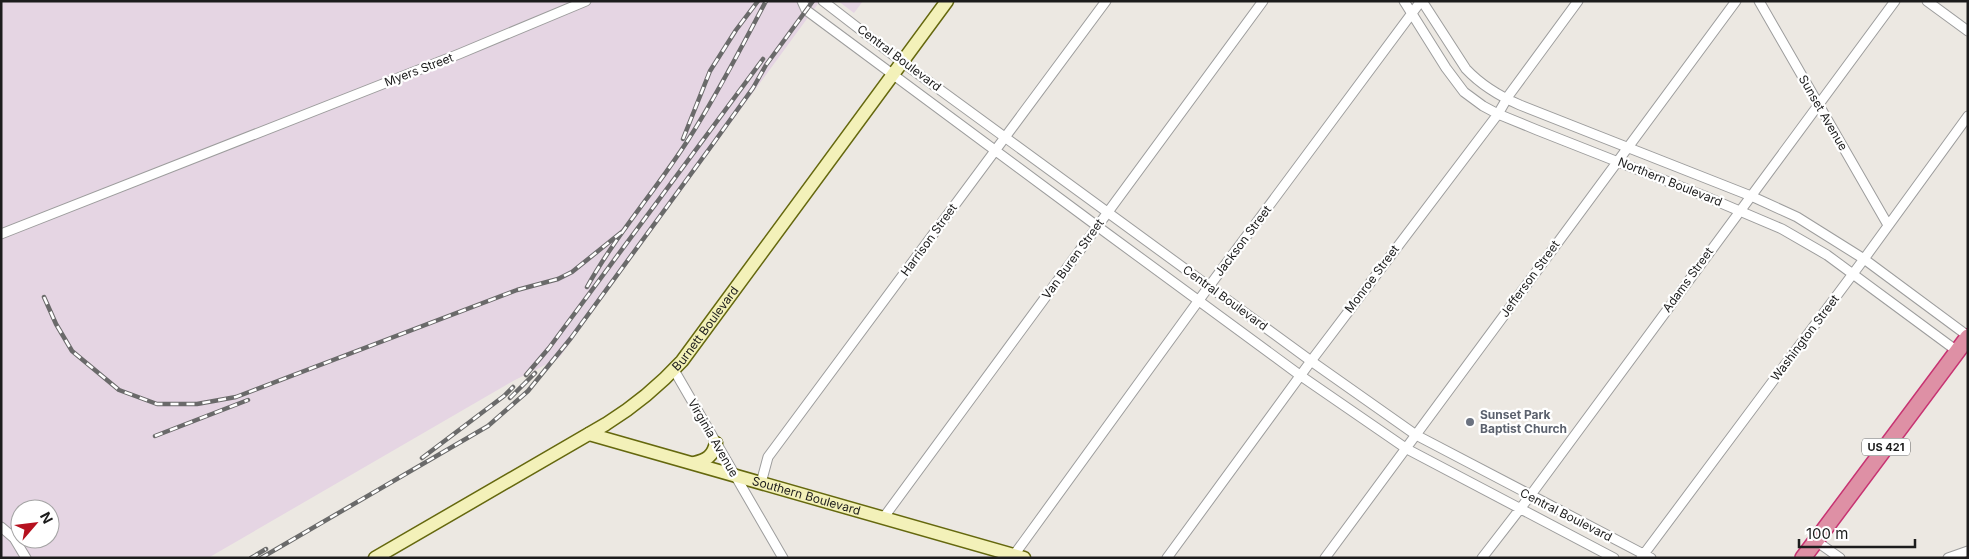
<svg xmlns="http://www.w3.org/2000/svg" width="1969" height="559" font-family="Inter,sans-serif">
<rect width="100%" height="100%" fill="#ece8e2"/>
<path fill="#e5d5e3" fill-rule="evenodd" d="M1,1H820L559,358L513,381L208,558H1ZM20,509H50V539H20Z
M838,1H863L854,13Z"/>
<g fill="none" stroke-linecap="round" stroke-linejoin="round">
<defs>
<path id="street" d="M802,1L806,10L1097,226L1301,376L1407,449L1614,558
M823,1L902,62L1311,361L1416,435L1651,558
M1404,1L1446,68L1464,92L1483,106L1498,114L1537,130L1702,195L1782,229L1827,255L1957,351
M1422,1L1466,69C1482,86 1499,96 1520,105L1751,196L1797,217L1864,259L1968,336
M1759,1L1888,225
M1927,1L1968,31
M1,234L459,54L586,1
M674,370L783,558
M761,483L768,457L1106,1
M884,517L1263,1
M1,527L14,538L26,558
M1816,541L1840,558
M1014,555L1199,300L1421,1
M1167,558L1311,361L1498,114L1509,95L1578,1
M1325,558L1736,1
M1482,558L1530,496L1895,1
M1641,558L1864,259L1968,116
M1948,558L1968,551"/>
<g id="secondary">
<path id="s1" d="M589,434L1024,558"/>
<path d="M694,463C707,460 713,456 716,443"/>
<path id="s2" d="M375,558L606,424C635,406 659,386 682,361L947,1"/>
</g>
<path id="highway" d="M1803,558L1968,337"/>
</defs>
<use href="#street" stroke="#9d9d9d" stroke-width="11"/>
<use href="#secondary" stroke="#65680e" stroke-width="15"/>
<use href="#highway" stroke="#c73372" stroke-width="18"/>
<use href="#street" stroke="#fff" stroke-width="9"/>
<use href="#secondary" stroke="#f3f1b9" stroke-width="12"/>
<use href="#highway" stroke="#de90a5" stroke-width="15"/>
<defs>
<path id="rail" d="M683,139L710,71L736,30L758,1
M587,287C616,235 656,190 688,140C717,95 741,48 766,1
M44,297L56,324L72,351L119,390L157,404H197L236,397L517,290L558,279L572,272L623,231
M526,375L549,348L763,59
M510,398L535,373
M155,436L248,400
M422,458L504,396L513,387
M251,558L266,549
M261,558L488,426L528,391L571,338L715,141L753,88L766,65L813,1"/>
</defs>
<use href="#rail" stroke="#6a6a6a" stroke-width="4.5"/>
<use href="#rail" stroke="#fff" stroke-width="2.5" stroke-dasharray="8" stroke-linecap="butt"/>
</g>
<circle fill="#6b7280" stroke="#fff" stroke-width="2" cx="1470" cy="422" r="5"/>
<g text-anchor="middle" stroke-width="4.5" stroke-linejoin="round" paint-order="stroke">
<rect fill="#fff" stroke="#606060" stroke-width="1" x="1862" y="438.5" width="48" height="17" rx="4"/>
<g font-size="11" font-weight="bold" fill="#1c1c1c">
<text x="1886" y="451">US 421</text>
</g>
<g font-size="12" fill="#1c1c1c" stroke="#fff">
<text transform="translate(899 58) rotate(37)" y="4">Central Boulevard</text>
<text transform="translate(419 70) rotate(-21)" y="4">Myers Street</text>
<text transform="translate(1823 113) rotate(60)" y="4">Sunset Avenue</text>
<text transform="translate(1670 182) rotate(22)" y="4">Northern Boulevard</text>
<text transform="translate(929 240) rotate(-54)" y="4">Harrison Street</text>
<text transform="translate(1243 241) rotate(-53)" y="4">Jackson Street</text>
<text transform="translate(1073 259) rotate(-54)" y="4">Van Buren Street</text>
<text transform="translate(1372 279) rotate(-53)" y="4">Monroe Street</text>
<text transform="translate(1530 279) rotate(-54)" y="4">Jefferson Street</text>
<text transform="translate(1688 280) rotate(-54)" y="4">Adams Street</text>
<text transform="translate(1225 298) rotate(36)" y="4">Central Boulevard</text>
<text dy="4" stroke="none"><textPath href="#s2" startOffset="406">Burnett Boulevard</textPath></text>
<text transform="translate(1805 338) rotate(-53)" y="4">Washington Street</text>
<text transform="translate(713 438) rotate(60)" y="4">Virginia Avenue</text>
<text dy="4" stroke="none"><textPath href="#s1" startOffset="226">Southern Boulevard</textPath></text>
<text transform="translate(1566 515) rotate(27)" y="4">Central Boulevard</text>
</g>
<g font-size="12" font-weight="bold" fill="#5b616d" stroke="#fff" text-anchor="start">
<text x="1480" y="419">Sunset Park<tspan x="1480" dy="14">Baptist Church</tspan></text>
</g>
</g>
<rect width="1969" height="559" fill="none" stroke="#1c1c1c" stroke-width="5"/>
<g transform="translate(35 524) rotate(62)"><circle r="24" fill="#ffffff" stroke="#a4a4a4"/>
<path d="M0-4L9 19L0 12L-9 19Z" fill="#b6111f"/>
<text y="-8" font-size="14" font-weight="bold" text-anchor="middle" fill="#1c1c1c">N</text>
</g>
<path d="M1799 539v8h116v-8" fill="none" stroke="#1c1c1c" stroke-width="2.5"/>
<text x="1806" y="539" font-size="15" fill="#1c1c1c" stroke="#ffffff" stroke-width="4" paint-order="stroke">100 m</text>
</svg>
